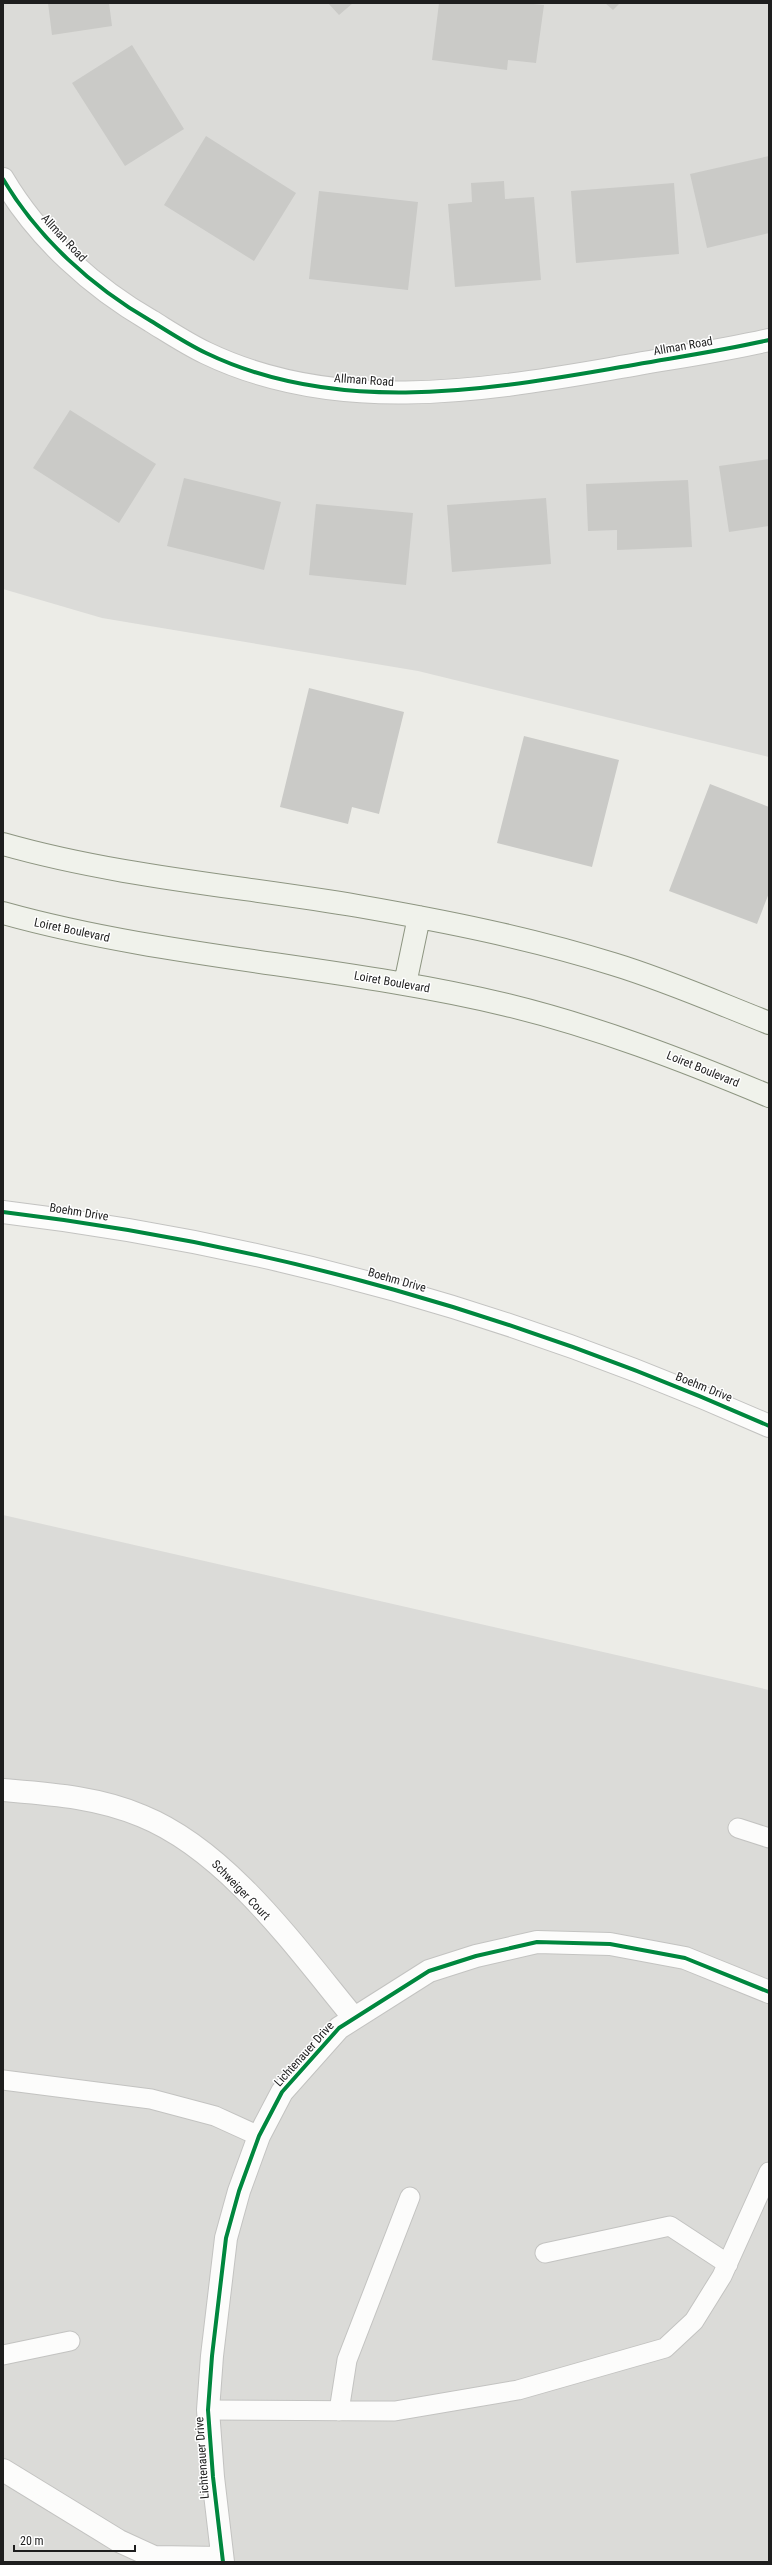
<svg xmlns="http://www.w3.org/2000/svg" width="772" height="2565" font-family="'Roboto Condensed',sans-serif">
<rect width="100%" height="100%" fill="#ecece7"/>
<path fill="#dbdbd8" d="M3,3H769V757L418,671L102,618L3,589Z
M3,1515L769,1690V2562H3Z"/>
<path fill="#cacac7" d="M48,3H109L112,26L52,35Z
M328,3H353L339,15Z
M439,3H523L544,5L536,63L508,60L507,70L432,60Z
M605,3H620L613,10Z
M132,45L184,129L125,166L72,83Z
M206,136L296,193L254,261L164,205Z
M769,156V233L707,248L690,174Z
M504,181L505,199L534,197L541,280L455,287L448,204L472,202L471,183Z
M674,183L679,254L576,263L571,191Z
M319,191L418,202L408,290L309,279Z
M70,410L156,464L119,523L33,468Z
M769,459V526L729,532L719,466Z
M184,478L281,502L264,570L167,546Z
M688,480L692,547L617,550V530L588,531L586,484Z
M546,498L551,564L452,572L447,505Z
M316,504L413,513L406,585L309,575Z
M309,688L404,712L379,814L352,807L348,824L280,807Z
M524,736L619,760L592,867L497,843Z
M710,784L769,807V893L757,924L669,891Z"/>
<g fill="none" stroke-linecap="round" stroke-linejoin="round">
<defs>
<path id="lane" d="M738,1828L769,1838
M3,2080L151,2099L215,2116L259,2136
M545,2253L670,2226L728,2264
M3,2355L70,2341
M208,2410L395,2411L518,2390L665,2348L694,2321L722,2276L769,2172
M339,2411L347,2360L410,2197"/>
<path id="street" d="M3,179C38,238 92,287 151,321C169,332 187,344 206,353C333,414 477,392 610,369C663,359 717,352 769,340
M3,1212C272,1244 522,1316 769,1426
M3,1790C50,1794 98,1797 142,1816C228,1851 296,1948 354,2018
M3,2470L119,2541L154,2557L222,2558
M223,2562L213,2477L208,2410L212,2356L226,2238L239,2191L259,2136L282,2092L339,2028L429,1971L476,1956L537,1942L610,1944L685,1958L769,1992"/>
<path id="secondary" d="M3,844C119,877 240,886 358,906C444,921 530,938 613,964C666,980 718,1003 769,1023
M3,913C168,959 341,965 507,1005C597,1027 683,1060 769,1096
M405,984L419,917"/>
</defs>
<use href="#lane" stroke="#c3c3c1" stroke-width="21"/>
<use href="#street" stroke="#c3c3c1" stroke-width="24"/>
<use href="#secondary" stroke="#8d9581" stroke-width="24"/>
<use href="#lane" stroke="#fcfcfb" stroke-width="19"/>
<use href="#street" stroke="#fcfcfb" stroke-width="22"/>
<use href="#secondary" stroke="#f0f2eb" stroke-width="22"/>
<defs>
<path id="cycleway" d="M3,179C38,238 92,287 151,321C169,332 187,344 206,353C333,414 477,392 610,369C663,359 717,352 769,340
M3,1212C272,1244 522,1316 769,1426
M223,2562L213,2477L208,2410L212,2356L226,2238L239,2191L259,2136L282,2092L339,2028L429,1971L476,1956L537,1942L610,1944L685,1958L769,1992"/>
</defs>
<use href="#cycleway" stroke="#fff" stroke-width="6"/>
<use href="#cycleway" stroke="#00873e" stroke-width="4"/>
</g>
<g text-anchor="middle" stroke-width="3" stroke-linejoin="round" paint-order="stroke">
<g font-size="12" fill="#1e1e1e" stroke="#fff">
<text transform="translate(64 238) rotate(47)" y="4">Allman Road</text>
<text transform="translate(683 346) rotate(-10)" y="4">Allman Road</text>
<text transform="translate(364 380) rotate(4)" y="4">Allman Road</text>
<text transform="translate(72 930) rotate(12)" y="4">Loiret Boulevard</text>
<text transform="translate(392 982) rotate(10)" y="4">Loiret Boulevard</text>
<text transform="translate(703 1069) rotate(22)" y="4">Loiret Boulevard</text>
<text transform="translate(79 1212) rotate(9)" y="4">Boehm Drive</text>
<text transform="translate(397 1280) rotate(16)" y="4">Boehm Drive</text>
<text transform="translate(704 1387) rotate(22)" y="4">Boehm Drive</text>
<text transform="translate(241 1890) rotate(46)" y="4">Schweiger Court</text>
<text transform="translate(304 2054) rotate(-48)" y="4">Lichtenauer Drive</text>
<text transform="translate(202 2458) rotate(-94)" y="4">Lichtenauer Drive</text>
</g>
</g>
<rect width="772" height="2565" fill="none" stroke="#1e1e1e" stroke-width="8"/>
<path d="M14 2545v6h121v-6" fill="none" stroke="#1e1e1e" stroke-width="2"/>
<text x="20" y="2545" font-size="12" fill="#1e1e1e" stroke="#ffffff" stroke-width="3" paint-order="stroke">20 m</text>
</svg>
